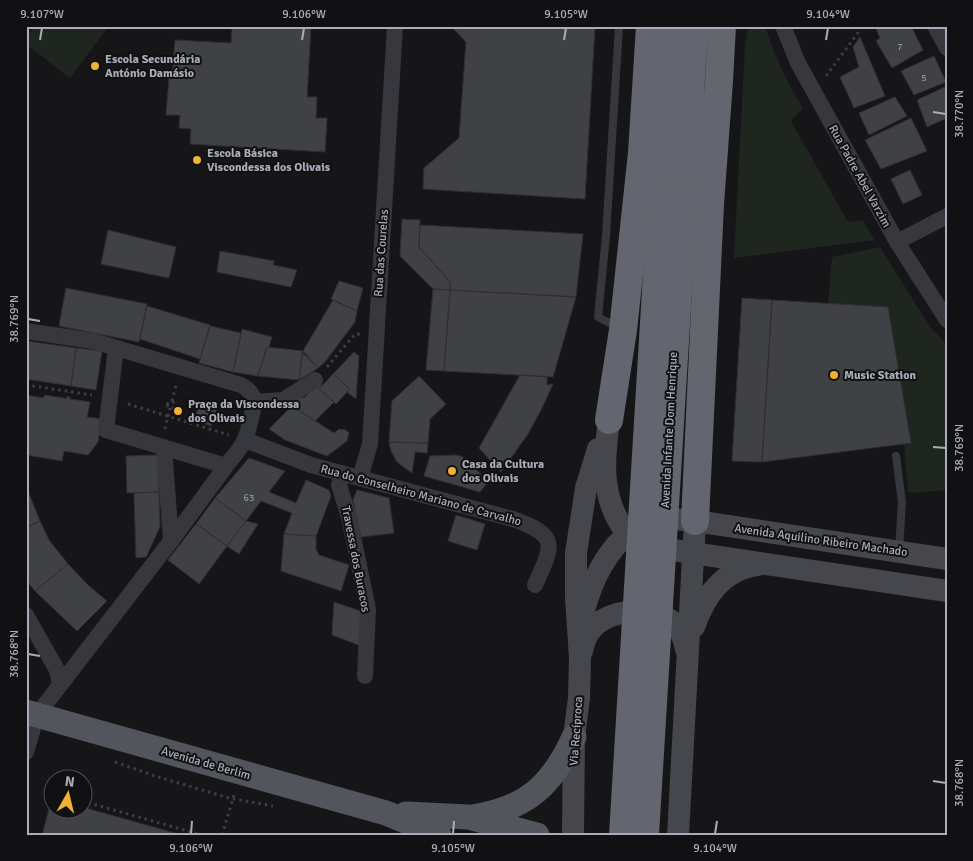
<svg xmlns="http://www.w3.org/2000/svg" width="973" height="861" font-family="Signika,sans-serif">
<rect width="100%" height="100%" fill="#161618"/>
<path fill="#1e261f" d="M35,26H109L70,78L26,44V37Z
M748,26H765C774,55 787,82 803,108L791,121L848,222L863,220L874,240L734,258L745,45Z
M880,247L929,325L947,345V490L913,493L908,492L904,443L911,442L888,307L828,304L832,257Z"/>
<path fill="#404145" stroke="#303034" d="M193,26H311L307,97H317L316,118H327L325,152L190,144L191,129L179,128L180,115H166L169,78L172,79L175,40L231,43L232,29Z
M451,26H595L585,199L423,189L424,168L459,138L466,42Z
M875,26H911L923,50L892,68L876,41L880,38Z
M860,37L885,96L854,108L840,77L859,67L853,47Z
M934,56L946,82L914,95L901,71Z
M947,86V118L927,127L917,100Z
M895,97L907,116L869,135L859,113Z
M911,118L927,151L881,169L865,140Z
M910,170L922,195L903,204L891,179Z
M402,219L420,220L419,247L450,282V290L433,289L400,256Z
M420,225L583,234L576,297L450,290V282L419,247Z
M108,230L176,247L169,278L101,264Z
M220,251L274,261L273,265L297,270L291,287L217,272Z
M339,281L363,288L357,311L331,299Z
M66,288L147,304L139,342L59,326Z
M433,289L450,290L444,371L426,370Z
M450,290L576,297L553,377L444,371Z
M742,298L772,300L762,462L732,461Z
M333,300L357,311L355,322L325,362L318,368L303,351Z
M772,300L888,307L911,443L762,462Z
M147,306L210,325L200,359L140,339Z
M210,326L241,333L233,372L199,363Z
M242,329L272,337L269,347H267L258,376L233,372Z
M26,341L76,348L71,386L26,379Z
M267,347L303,351L299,380L258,376Z
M76,348L102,351L96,390L71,386Z
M302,352L318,368L299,380Z
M354,352L359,356L356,399L347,392L350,389L333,374Z
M333,374L350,389L336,404L319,389Z
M520,375L547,377V385L553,384L542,408L528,434L501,472L479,448Z
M419,376L446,404L430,419L428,443L389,442L392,401Z
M318,383L322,386L319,389L334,402L315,421L292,406L301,397L304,398Z
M26,395L44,398V395L90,402L87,417L102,419L98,442L88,455L64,451L62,461L26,455Z
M200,403L217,409L211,426L194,420Z
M292,406L334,433L339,429L346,430L349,433L347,441L327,456L285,440L269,429Z
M389,442L428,443L427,453L415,452L412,473L397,462L391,451Z
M158,455L159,492L127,493L126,456Z
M456,455L463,457L464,464L474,467L488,482L480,492L424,476L430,456Z
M249,458L285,471L269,492L296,503L306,480L329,490L331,496L316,536L284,534L292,513L261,501L246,521L215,498Z
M26,486L40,521L26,528Z
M357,490L389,498L394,533L361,537L353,500Z
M159,492L160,527L146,557L136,558L134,493Z
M215,498L246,521L227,546L196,524Z
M456,515L485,524L477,550L448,541Z
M40,521L49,540L68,564L35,591L26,580V528Z
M246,521L258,524L239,554L227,546Z
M196,524L227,546L199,584L168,560Z
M284,534L316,536V549L319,555L349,565L341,591L281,571Z
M68,564L89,586L107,601L77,631L35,591Z
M334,602L363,612L361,646L332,635Z
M52,798V808H82V807L182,835H42Z"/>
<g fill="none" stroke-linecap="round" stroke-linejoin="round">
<path stroke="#3d3f44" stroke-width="3" stroke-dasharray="2.5 4" stroke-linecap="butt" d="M826,76L863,26
M327,367L355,334H360
M26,385L92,395
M68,399L69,392
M172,401L176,385
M167.5 405a3.5 3.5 0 1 1 7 0a3.5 3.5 0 1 1-7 0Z
M128,404L229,435
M165,429L170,408
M115,762L155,776L229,798L273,806
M45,790L52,792
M82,801L202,835
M222,835L235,792"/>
<path stroke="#37383d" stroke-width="8" d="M619,328L598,317L606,236L619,26
M896,456L902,502L899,550"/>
<path stroke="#37383d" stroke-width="16" d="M783,26L798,63L897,242L947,320
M935,26L947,48
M897,242L947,216
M26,331L93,341L241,385C258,394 255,405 250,422C249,428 247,435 244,441C240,450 232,458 226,466L106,430L115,356L118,348
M255,402L283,400L315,380
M245,440L311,465L513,519C560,536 553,545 535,585
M164,447L171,541
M342,473L339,485L349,517L368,609L365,676
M360,478L370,444L395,26
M26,615L57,670L60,684
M26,752L37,715L171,541L226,466"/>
<path stroke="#45474d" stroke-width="22" d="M609,420C604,457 600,495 623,528C627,533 631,539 636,542C645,547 657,548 666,549L947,591
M694,627C705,596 723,569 758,565
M579,628C588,593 598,562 624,537C633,529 642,522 653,520C667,517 681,520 695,521L947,559
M582,651C584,643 585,636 591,630C607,609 652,605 673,622C681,629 684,639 686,649
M573,835L574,737L579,698L580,658L576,597V553L586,488L598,449
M678,835L695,521"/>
<path stroke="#53555c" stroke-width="25" d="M26,712L386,813L439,835
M406,814L468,817L537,835
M472,817C526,809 552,786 574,737"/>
<path stroke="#63666e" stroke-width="28" d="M662,191L672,26
M684,193L694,26
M609,420L623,330L642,153L650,26
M695,521L710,204L719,81L722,26"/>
<path stroke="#63666e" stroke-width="28" d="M623,835L662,191
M645,835L684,193"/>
</g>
<path fill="none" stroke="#a8adb8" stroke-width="2" d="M40,40L42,28M302,40L304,28M564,40L566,28M826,40L828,28M933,112L946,114M28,319L40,321M933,447L946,448M28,654L40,656M933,781L946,783M191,834L192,821M453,834L454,821M715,834L717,821"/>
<g fill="#f2b134" stroke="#111113" stroke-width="2">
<circle cx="95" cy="66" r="5"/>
<circle cx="197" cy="160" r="5"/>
<circle cx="834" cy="375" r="5"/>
<circle cx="178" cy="411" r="5"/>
<circle cx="452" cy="471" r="5"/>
</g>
<g text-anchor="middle" stroke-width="4" stroke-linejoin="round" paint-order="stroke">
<g font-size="10" fill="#8e929b">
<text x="900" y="50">7</text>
<text x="924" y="81">5</text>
<text x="249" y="501">63</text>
</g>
<g font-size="12" font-weight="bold" fill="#a8adb8" stroke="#111113" text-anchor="start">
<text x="105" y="63">Escola Secundária<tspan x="105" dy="14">António Damásio</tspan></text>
<text x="207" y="157">Escola Básica<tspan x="207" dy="14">Viscondessa dos Olivais</tspan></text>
<text x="844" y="379">Music Station</text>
<text x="188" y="408">Praça da Viscondessa<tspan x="188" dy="14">dos Olivais</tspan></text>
<text x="462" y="468">Casa da Cultura<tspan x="462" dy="14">dos Olivais</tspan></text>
</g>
<g font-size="12" fill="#a8adb8" stroke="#111113">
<text transform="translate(860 176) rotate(61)" y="4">Rua Padre Abel Varzim</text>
<text transform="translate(381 253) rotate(-86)" y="4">Rua das Courelas</text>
<text transform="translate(669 430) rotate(-87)" y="4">Avenida Infante Dom Henrique</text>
<text transform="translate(421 495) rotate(15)" y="4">Rua do Conselheiro Mariano de Carvalho</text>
<text transform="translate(821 540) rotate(8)" y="4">Avenida Aquilino Ribeiro Machado</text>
<text transform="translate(356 559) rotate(79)" y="4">Travessa dos Buracos</text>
<text transform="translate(576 731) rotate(-86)" y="4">Via Recíproca</text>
<text transform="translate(206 763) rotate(16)" y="4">Avenida de Berlim</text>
</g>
</g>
<rect width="973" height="861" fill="none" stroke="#111113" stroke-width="55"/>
<g transform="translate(68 794) rotate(8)"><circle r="24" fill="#111113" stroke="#4d4f55"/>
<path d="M0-4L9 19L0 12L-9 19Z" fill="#f2b134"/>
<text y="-8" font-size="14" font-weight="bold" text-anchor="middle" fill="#a8adb8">N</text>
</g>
<rect x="28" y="28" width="918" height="806" fill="none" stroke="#a8adb8" stroke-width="2"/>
<g font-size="12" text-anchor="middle" fill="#a8adb8">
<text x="42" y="18">9.107°W</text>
<text x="304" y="18">9.106°W</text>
<text x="566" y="18">9.105°W</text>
<text x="828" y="18">9.104°W</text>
<text transform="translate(959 114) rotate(-90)" y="4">38.770°N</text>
<text transform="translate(14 319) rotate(-90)" y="4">38.769°N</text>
<text transform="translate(959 448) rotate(-90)" y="4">38.769°N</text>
<text transform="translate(14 654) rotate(-90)" y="4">38.768°N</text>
<text transform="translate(959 783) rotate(-90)" y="4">38.768°N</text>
<text x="191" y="852">9.106°W</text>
<text x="453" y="852">9.105°W</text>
<text x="715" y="852">9.104°W</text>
</g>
</svg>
